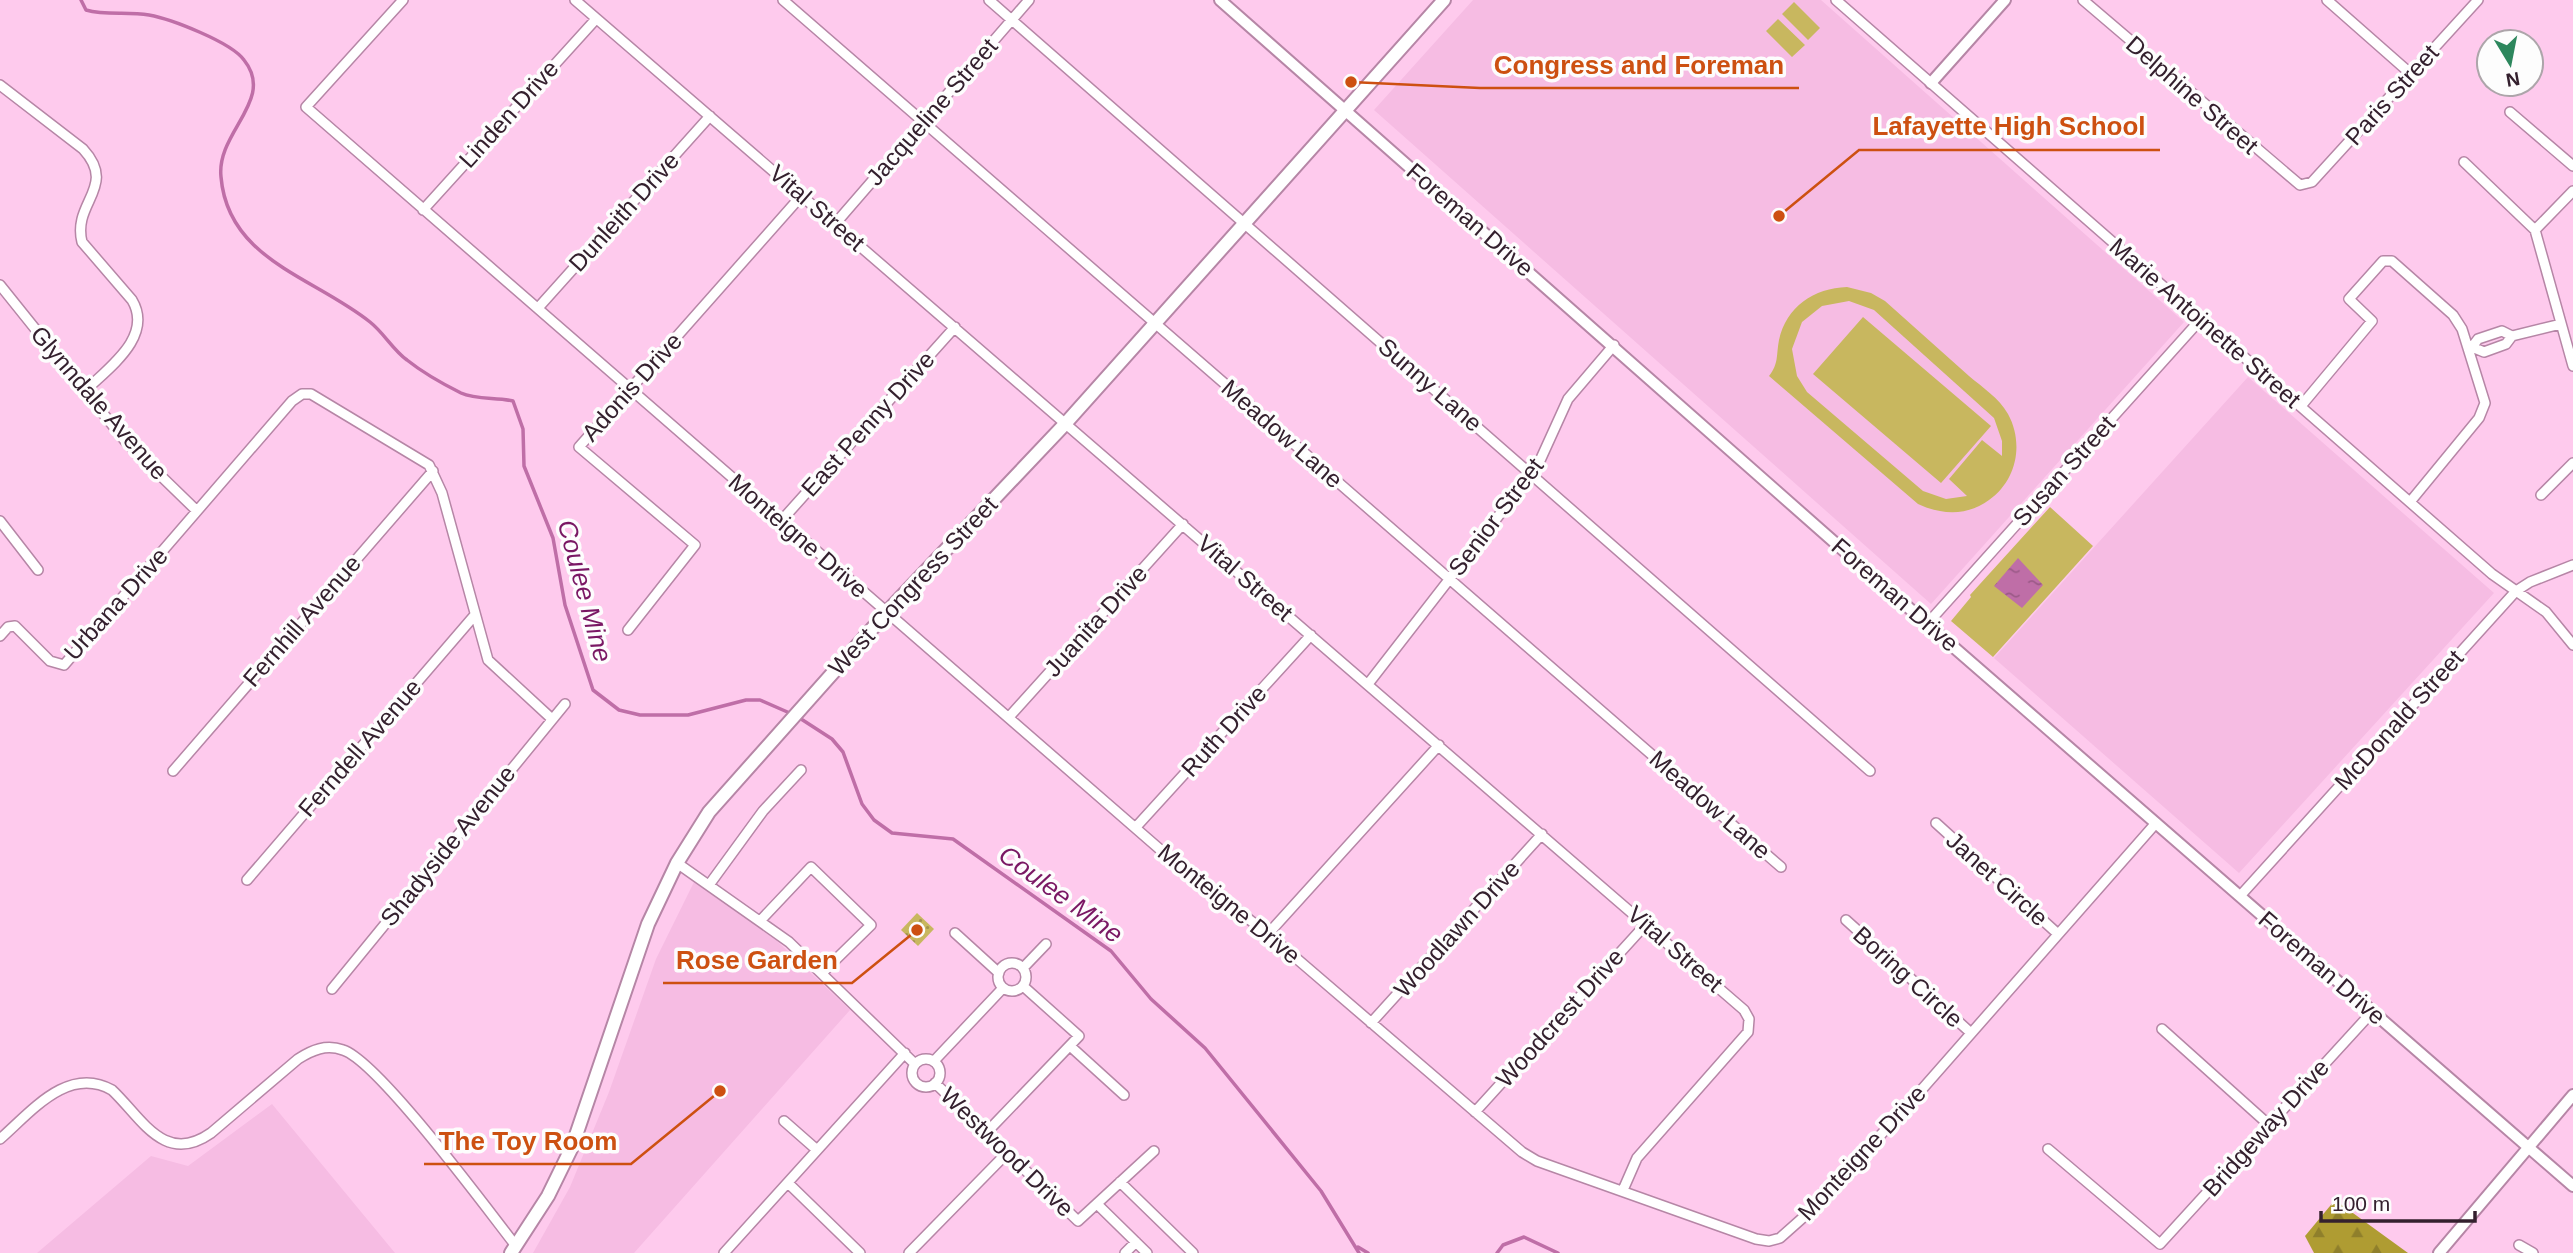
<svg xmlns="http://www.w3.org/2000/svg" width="2573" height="1253" font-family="Arial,sans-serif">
<defs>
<pattern id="grass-dots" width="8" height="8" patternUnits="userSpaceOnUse" patternTransform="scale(1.75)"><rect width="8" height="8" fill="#c8b75f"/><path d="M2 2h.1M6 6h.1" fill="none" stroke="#a3944f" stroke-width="1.8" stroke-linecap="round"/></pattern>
<pattern id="forest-firs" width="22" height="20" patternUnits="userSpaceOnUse" patternTransform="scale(1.75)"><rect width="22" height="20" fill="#af9c32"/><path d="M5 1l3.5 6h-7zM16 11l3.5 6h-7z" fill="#8f7f2b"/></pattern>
<pattern id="water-ripples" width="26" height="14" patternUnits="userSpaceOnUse" patternTransform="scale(1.75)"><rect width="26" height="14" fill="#bf6ea7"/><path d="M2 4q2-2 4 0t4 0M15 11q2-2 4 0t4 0" fill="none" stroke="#9c5a88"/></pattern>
</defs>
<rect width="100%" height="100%" fill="#fecaed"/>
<path fill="#f6bce3" d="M1473,0H1821L2184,322L1931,604L1374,110Z
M2248,377L2494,593L2239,873L1994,658Z
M694,882L777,941L850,1010L634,1253H533L570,1187L609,1092L656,959Z
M272,1104L395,1253H37L151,1156L188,1166Z"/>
<path fill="url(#grass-dots)" d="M917,913L934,929L918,946L901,930Z"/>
<path fill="url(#forest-firs)" d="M2335,1200L2408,1253H2314L2305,1236Z"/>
<path fill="#c8b75f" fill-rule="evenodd" d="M1794,2L1820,28L1808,40L1782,14Z
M1778,19L1805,45L1792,57L1766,31Z
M1847,287L1871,293L1885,301C1913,326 1941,351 1969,376C1982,387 1999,398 2008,414C2024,443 2017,480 1989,500C1968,516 1941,515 1918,504L1769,376C1779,363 1776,356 1779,340C1786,307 1814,288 1847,287ZM1849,301L1874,310L1994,418L2002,441V456L1982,440L1949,479L1967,496L1946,499L1923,491L1807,392L1797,376L1792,349L1802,322L1822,306Z
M1863,317L1991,426L1941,483L1813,374Z
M2050,507L2093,546L1993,657L1951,621L1971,597L1970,595Z"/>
<path fill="url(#water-ripples)" d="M2018,558L2043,585L2022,608L1994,586Z"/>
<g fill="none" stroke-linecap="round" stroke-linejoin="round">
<path stroke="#bf6ea7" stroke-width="3.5" d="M81,0L86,10C107,16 127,11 149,15C171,19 231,42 244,60C276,100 216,132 221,177C228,260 314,277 370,322C384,333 393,350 407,360C422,372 443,384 461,393C476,400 497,397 513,401L523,429L524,466L553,538L565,605L593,690L619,710L640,715H688L746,700H760L792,714
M798,717L832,739L843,752L862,804L874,820L892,833L953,839L1111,951L1151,999L1205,1048L1321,1191L1359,1253
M1358,1247L1368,1253
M1497,1253L1503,1245L1524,1237L1558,1253"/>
<defs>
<path id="minor" d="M403,0L306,107L1171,859L1268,934L1522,1152L1537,1161L1756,1239L1769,1241L1780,1238L1807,1214L1902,1112L2156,823
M575,0L1744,1010L1749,1019L1748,1032L1637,1158L1623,1190
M783,0L1781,867
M989,0L1870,771
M1836,0L2492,574L2546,612L2573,645
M2083,0L2300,185L2312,182L2478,0
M2327,0L2411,74
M0,85L83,149C118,187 72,202 82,242L132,300C154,337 108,368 85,391
M2510,112L2573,166
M2464,162L2535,230
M2573,191L2535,230L2573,366
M423,210L596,19
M835,224L1029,0
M0,285L126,442L197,511
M538,308L710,116
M2512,336L2502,331L2478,339L2472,347L2484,352L2506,344L2512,336L2561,324
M2301,406L2372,321L2349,299L2383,261H2392L2453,315L2462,329L2485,403L2479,418L2410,502
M2541,495L2573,463
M0,521L38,570
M781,521L955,327
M1927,624L2201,319
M628,630L695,545L579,447L802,195
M0,636L8,627L15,626L50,661L64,665L292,401L302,394H311L429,465L442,493L488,660L552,719
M1368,684L1538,465L1568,399L1614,345
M1009,717L1183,524
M173,771L433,471
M1936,823L2058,934
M1136,827L1311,635
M677,863L789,942L915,1064
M247,880L474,616
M709,885L763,811L801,770
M2240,896L2516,591L2530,582L2573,565
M1846,920L1971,1033
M760,921L811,867L871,925L822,973
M955,933L999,973
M1268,934L1439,745
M998 977a14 14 0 1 1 28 0a14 14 0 1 1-28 0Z
M1023,968L1046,944
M332,989L565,704
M1371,1023L1542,834
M2162,1029L2268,1124
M1070,1046L1124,1095
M912 1073a14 14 0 1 1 28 0a14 14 0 1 1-28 0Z
M934,1061L1003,988
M935,1083L1078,1221L1154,1151
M1475,1112L1646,924
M784,1121L817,1150
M986,1133L1079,1036L1023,986
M0,1139C31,1112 68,1065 112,1090C141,1117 164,1166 211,1133L298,1059C312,1050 326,1044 343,1050C378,1061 487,1209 516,1246
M2048,1149L2160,1244L2373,1011
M1120,1182L1193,1253
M788,1183L860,1253
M1097,1204L1147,1253
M2519,1245L2533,1253
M724,1253L905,1053
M909,1253L1007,1153
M1125,1253L1136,1242"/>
<path id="tertiary" d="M1220,0L1927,624L2573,1186
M1931,83L2005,0
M2439,1253L2573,1095"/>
<path id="secondary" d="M511,1253L548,1196L572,1147L648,924L677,863L709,812L887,612L1065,424L1444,0"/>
</defs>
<use href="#minor" stroke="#b686a6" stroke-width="12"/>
<use href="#tertiary" stroke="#b686a6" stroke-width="14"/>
<use href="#secondary" stroke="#b686a6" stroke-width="16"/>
<use href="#minor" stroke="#fff" stroke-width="9"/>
<use href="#tertiary" stroke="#fff" stroke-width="10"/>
<use href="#secondary" stroke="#fff" stroke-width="12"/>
</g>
<g text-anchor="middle" stroke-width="7" stroke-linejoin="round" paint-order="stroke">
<g font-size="24" fill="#34202e" stroke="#fdfdfd">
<text transform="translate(2192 95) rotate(41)" y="8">Delphine Street</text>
<text transform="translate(2392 95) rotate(-48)" y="8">Paris Street</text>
<text transform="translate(932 112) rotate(-49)" y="8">Jacqueline Street</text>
<text transform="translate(509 114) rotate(-48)" y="8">Linden Drive</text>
<text transform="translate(817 208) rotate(41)" y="8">Vital Street</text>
<text transform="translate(624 212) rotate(-48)" y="8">Dunleith Drive</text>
<text transform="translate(1470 220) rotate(41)" y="8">Foreman Drive</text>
<text transform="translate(2205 323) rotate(41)" y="8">Marie Antoinette Street</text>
<text transform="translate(1430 385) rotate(41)" y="8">Sunny Lane</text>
<text transform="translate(632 387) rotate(-48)" y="8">Adonis Drive</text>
<text transform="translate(99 403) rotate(49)" y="8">Glynndale Avenue</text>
<text transform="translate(868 424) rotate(-48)" y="8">East Penny Drive</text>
<text transform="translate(1282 434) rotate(41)" y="8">Meadow Lane</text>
<text transform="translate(2064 471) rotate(-48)" y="8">Susan Street</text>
<text transform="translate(1496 517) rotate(-53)" y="8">Senior Street</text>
<text transform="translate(798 536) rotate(41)" y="8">Monteigne Drive</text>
<text transform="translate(1245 578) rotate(41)" y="8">Vital Street</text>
<text transform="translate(913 586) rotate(-47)" y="8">West Congress Street</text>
<text transform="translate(1895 595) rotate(41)" y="8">Foreman Drive</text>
<text transform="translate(116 604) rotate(-48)" y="8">Urbana Drive</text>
<text transform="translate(302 621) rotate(-49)" y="8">Fernhill Avenue</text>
<text transform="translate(1096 621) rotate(-48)" y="8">Juanita Drive</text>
<text transform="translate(2399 720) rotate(-48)" y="8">McDonald Street</text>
<text transform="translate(1224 731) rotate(-48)" y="8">Ruth Drive</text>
<text transform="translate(360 748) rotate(-49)" y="8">Ferndell Avenue</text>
<text transform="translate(1710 805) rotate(41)" y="8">Meadow Lane</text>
<text transform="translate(448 846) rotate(-51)" y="8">Shadyside Avenue</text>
<text transform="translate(1997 879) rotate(42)" y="8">Janet Circle</text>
<text transform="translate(1229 904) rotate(39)" y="8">Monteigne Drive</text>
<text transform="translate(1457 929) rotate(-48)" y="8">Woodlawn Drive</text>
<text transform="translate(1675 949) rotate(41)" y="8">Vital Street</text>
<text transform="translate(2322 968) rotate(41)" y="8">Foreman Drive</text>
<text transform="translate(1908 977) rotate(42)" y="8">Boring Circle</text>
<text transform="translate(1560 1018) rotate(-48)" y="8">Woodcrest Drive</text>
<text transform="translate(2266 1128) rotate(-48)" y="8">Bridgeway Drive</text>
<text transform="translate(1007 1152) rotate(44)" y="8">Westwood Drive</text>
<text transform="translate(1862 1153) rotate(-47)" y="8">Monteigne Drive</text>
</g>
<g font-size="26" font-style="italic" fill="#7a1864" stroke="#fdfdfd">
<text transform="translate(585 591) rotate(75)" y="9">Coulee Mine</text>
<text transform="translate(1061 894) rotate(36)" y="9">Coulee Mine</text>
</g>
</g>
<path fill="none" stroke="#cd5011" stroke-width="2.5" d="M1351 82L1480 88H1799M1779 216L1859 150H2160M917 930L852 983H663M720 1091L631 1164H424"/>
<g fill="#cd5011" stroke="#fdfdfd" stroke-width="2.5">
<circle cx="1351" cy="82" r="7"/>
<circle cx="1779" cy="216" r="7"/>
<circle cx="917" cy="930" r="7"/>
<circle cx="720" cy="1091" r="7"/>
</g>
<g font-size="26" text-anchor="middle" font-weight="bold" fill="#cd5011" stroke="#fdfdfd" stroke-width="7" stroke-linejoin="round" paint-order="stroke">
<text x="1639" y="74">Congress and Foreman</text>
<text x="2009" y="135">Lafayette High School</text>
<text x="757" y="969">Rose Garden</text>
<text x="528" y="1150">The Toy Room</text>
</g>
<g transform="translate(2510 63) rotate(170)"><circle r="33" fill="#fdfdfd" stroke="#ada5aa" stroke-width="2"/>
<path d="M0-5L12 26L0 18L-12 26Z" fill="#2d875d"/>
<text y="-10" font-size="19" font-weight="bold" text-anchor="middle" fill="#34202e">N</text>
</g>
<path d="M2321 1211v10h154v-10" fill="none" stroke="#34202e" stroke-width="3.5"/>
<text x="2332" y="1211" font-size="21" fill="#34202e" stroke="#fdfdfd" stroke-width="5" paint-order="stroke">100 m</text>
</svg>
